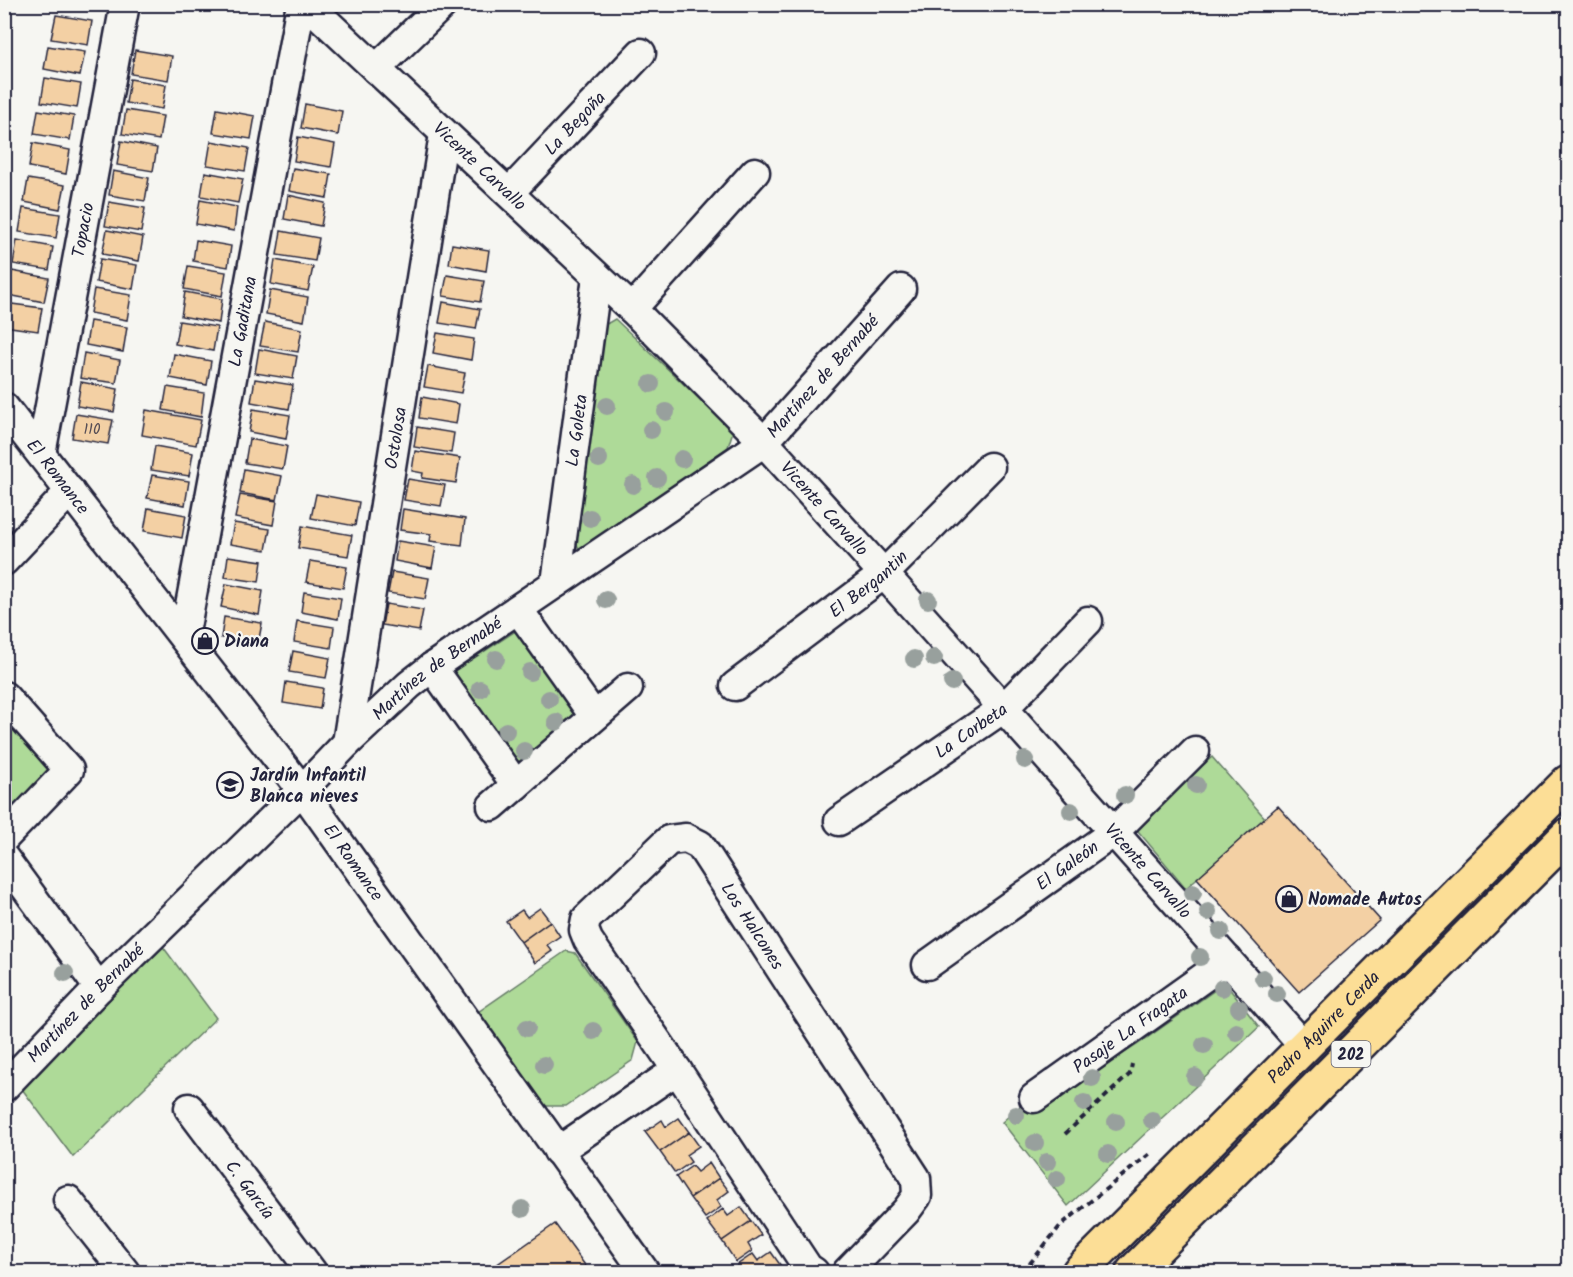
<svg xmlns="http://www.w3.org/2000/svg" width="1573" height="1277" font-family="Kalam,sans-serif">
<rect width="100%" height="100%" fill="#f6f6f2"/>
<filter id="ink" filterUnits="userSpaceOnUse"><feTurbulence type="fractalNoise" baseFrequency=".0167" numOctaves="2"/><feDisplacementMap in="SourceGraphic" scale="12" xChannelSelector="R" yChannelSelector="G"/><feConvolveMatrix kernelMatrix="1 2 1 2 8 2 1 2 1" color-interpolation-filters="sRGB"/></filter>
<g filter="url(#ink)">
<path fill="#aeda98" stroke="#687e6a" stroke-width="1.5" d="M615,319L733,431L728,447L580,551L574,538L603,326Z
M517,630L573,704L575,720L521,764L513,759L454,671Z
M4,719L52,773L8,821L4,817Z
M1212,757L1265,818L1186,888L1138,831V823Z
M161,944L216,1018L73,1157L19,1085Z
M566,951L575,953L638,1042L633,1060L566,1106H540L478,1012Z
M1225,983L1259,1027L1068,1206L1002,1122L1026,1101L1035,1110L1137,1045Z"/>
<path fill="#f3d0a4" stroke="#22223b" stroke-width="1.5" d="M56,15L92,21L88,45L51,39Z
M48,46L85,52L80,76L44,69Z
M135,50L172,56L168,80L131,74Z
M45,78L81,84L77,108L41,102Z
M130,79L166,85L162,109L126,103Z
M305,104L342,111L338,135L301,128Z
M217,109L255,116L251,139L213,133Z
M38,110L74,116L70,140L34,134Z
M126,110L163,116L159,140L122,134Z
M298,137L335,144L331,167L294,161Z
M121,141L157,148L153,171L117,165Z
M211,141L249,148L245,171L207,165Z
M33,143L70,150L66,174L29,167Z
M293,168L331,174L327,198L289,191Z
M113,171L149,178L145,201L109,195Z
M205,172L243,179L238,203L201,196Z
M28,179L65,185L60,209L24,202Z
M288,195L325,203L321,226L284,219Z
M200,200L237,207L234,231L196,224Z
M109,202L145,208L141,232L105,226Z
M23,208L60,214L56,238L19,232Z
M107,230L143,237L139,261L102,254Z
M281,231L319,238L315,261L277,255Z
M17,240L53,247L49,270L13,264Z
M196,240L231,246L228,267L193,261Z
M452,244L489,250L486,271L449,264Z
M100,259L137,265L133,289L96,282Z
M275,260L313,267L308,291L271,284Z
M188,266L226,272L222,296L184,289Z
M12,271L49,278L44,302L8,295Z
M447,275L484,281L480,302L443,296Z
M94,289L131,295L127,320L90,313Z
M270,290L308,297L304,321L266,314Z
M185,292L222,299L219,323L181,316Z
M443,302L480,309L476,329L439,323Z
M4,303L42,308L38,331L4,326Z
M90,321L127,327L123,352L86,345Z
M179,321L217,327L213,351L175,344Z
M265,322L302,329L298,352L260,346Z
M437,333L474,339L471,360L433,353Z
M259,349L297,356L293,379L255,373Z
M84,353L120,360L116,383L80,378Z
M174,354L211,361L207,385L170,378Z
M428,366L465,373L461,393L424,387Z
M255,379L293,385L289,409L251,402Z
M81,382L118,389L114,412L77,406Z
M167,387L204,393L201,417L163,410Z
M422,397L459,404L456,424L419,418Z
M253,409L290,415L286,439L249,432Z
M146,410L201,420L196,445L142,435Z
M76,414L113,420L108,444L72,438Z
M417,427L454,433L451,453L414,447Z
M249,439L287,446L283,469L245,463Z
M155,446L193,453L189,476L151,470Z
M415,451L460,458L456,483L422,478L423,473L412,471Z
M244,469L282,476L277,500L240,493Z
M152,475L189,481L185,505L147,498Z
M408,479L445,485L441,506L404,500Z
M316,494L359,502L355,526L311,518Z
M240,495L277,501L273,525L235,518Z
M148,508L186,515L182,538L144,531Z
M403,509L465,519L462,545L430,541L431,534L400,530Z
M234,523L270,529L266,550L230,544Z
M302,526L352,535L348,556L298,548Z
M398,541L436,547L432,568L395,561Z
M228,556L262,561L259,582L225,577Z
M310,561L347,567L343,588L306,582Z
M392,572L429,578L425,599L388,593Z
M226,584L263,591L259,615L221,607Z
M304,592L341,598L338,619L301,612Z
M386,604L423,610L419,631L382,625Z
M224,617L262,623L258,644L221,638Z
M297,621L334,627L331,648L294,642Z
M293,651L330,658L326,678L289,672Z
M286,682L323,688L320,709L283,703Z
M1278,806L1380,920L1299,992L1197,878Z
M540,908L550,921L521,942L506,921L522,910L527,917Z
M550,921L560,936L547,945L552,951L535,963L521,942Z
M679,1118L689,1132L660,1152L645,1132L662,1120L666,1127Z
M689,1132L699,1146L686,1155L691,1162L675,1173L660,1152Z
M709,1163L719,1178L690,1198L676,1177L692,1166L697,1172Z
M719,1178L729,1191L717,1200L721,1207L705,1218L690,1198Z
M741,1207L751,1221L722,1241L707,1221L723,1209L728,1216Z
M751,1221L761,1235L748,1244L752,1251L736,1262L722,1241Z
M555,1224L590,1272H486Z
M771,1252L781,1266L772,1272H742L737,1265L753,1254L758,1261Z
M781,1266L785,1272H772Z"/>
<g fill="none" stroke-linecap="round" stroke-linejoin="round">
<defs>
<g id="minor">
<path id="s1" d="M307,4L632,309L764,442L884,574L1305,1047"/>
<path d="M376,69L443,4"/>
<path id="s2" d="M509,193L641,53"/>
<path d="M632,309L755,172"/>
<path id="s3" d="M4,407L302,790L645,1272"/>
<path id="s4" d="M41,454L125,4"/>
<path d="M4,561L70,491"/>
<path id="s5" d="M556,583L597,277"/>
<path d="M518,609L594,716"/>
<path id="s6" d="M184,638L301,4"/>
<path d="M432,667L516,785"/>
<path id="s7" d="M735,686L884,574L990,467"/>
<path d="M4,696L69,770L4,838"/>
<path id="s8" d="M347,743L444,134"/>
<path d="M492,806L628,688"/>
<path id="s9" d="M839,821L1004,708L1088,621"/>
<path d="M4,858L99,988"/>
<path id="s10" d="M927,965L1114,832L1195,751"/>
<path id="s11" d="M4,1087L99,988L302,790L347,743L409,685L432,667L764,442L901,289"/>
<path id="s12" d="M1034,1098L1228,960"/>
<path id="s13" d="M189,1108L312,1272"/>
<path d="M558,1151L677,1070"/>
<path d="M68,1200L125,1272"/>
<path id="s14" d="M814,1272L808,1268L677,1070L588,940L584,930L586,919L669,840L686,838L700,845L916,1178L917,1196L906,1211L847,1272"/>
</g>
<g id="trunk">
<path id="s15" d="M1079,1272L1568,782"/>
<path d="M1133,1272L1568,835"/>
</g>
</defs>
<use href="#minor" stroke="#22223b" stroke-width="33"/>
<use href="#trunk" stroke="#22223b" stroke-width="38"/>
<path stroke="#22223b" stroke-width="4" stroke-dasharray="6 4.5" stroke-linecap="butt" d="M1065,1134L1130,1074L1132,1064
M1023,1272L1061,1225L1152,1152"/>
<use href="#minor" stroke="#f6f6f2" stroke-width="28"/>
<use href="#trunk" stroke="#fcde96" stroke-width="33"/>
</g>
<g fill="#98a09d">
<circle cx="651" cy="384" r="9"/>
<circle cx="607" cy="406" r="9"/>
<circle cx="666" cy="412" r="9"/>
<circle cx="651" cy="430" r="9"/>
<circle cx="599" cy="459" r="9"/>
<circle cx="682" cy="459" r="9"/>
<circle cx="657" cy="478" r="9"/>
<circle cx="633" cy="485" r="9"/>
<circle cx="590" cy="518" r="9"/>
<circle cx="606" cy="600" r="9"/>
<circle cx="928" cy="600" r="9"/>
<circle cx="934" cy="658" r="9"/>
<circle cx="496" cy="659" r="9"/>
<circle cx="914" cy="659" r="9"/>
<circle cx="530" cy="672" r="9"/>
<circle cx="952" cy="682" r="9"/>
<circle cx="480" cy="689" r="9"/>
<circle cx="549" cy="699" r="9"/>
<circle cx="556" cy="722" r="9"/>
<circle cx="506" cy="731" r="9"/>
<circle cx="524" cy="751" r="9"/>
<circle cx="1025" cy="760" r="9"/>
<circle cx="1196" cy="785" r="9"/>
<circle cx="1125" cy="795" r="9"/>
<circle cx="1071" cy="811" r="9"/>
<circle cx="1193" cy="893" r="9"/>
<circle cx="1208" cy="912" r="9"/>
<circle cx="1221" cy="931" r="9"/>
<circle cx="1200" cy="957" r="9"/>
<circle cx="65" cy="973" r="9"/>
<circle cx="1263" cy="978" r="9"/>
<circle cx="1222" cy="988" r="9"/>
<circle cx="1277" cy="994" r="9"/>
<circle cx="1239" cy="1008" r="9"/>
<circle cx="527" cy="1028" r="9"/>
<circle cx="593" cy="1031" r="9"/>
<circle cx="1236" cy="1032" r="9"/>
<circle cx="1204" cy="1045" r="9"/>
<circle cx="544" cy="1065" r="9"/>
<circle cx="1195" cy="1077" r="9"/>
<circle cx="1092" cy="1078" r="9"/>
<circle cx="1084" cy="1103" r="9"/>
<circle cx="1016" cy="1115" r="9"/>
<circle cx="1152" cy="1120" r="9"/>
<circle cx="1116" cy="1122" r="9"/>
<circle cx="1035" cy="1143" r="9"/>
<circle cx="1108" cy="1154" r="9"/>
<circle cx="1047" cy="1162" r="9"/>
<circle cx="1057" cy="1179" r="9"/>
<circle cx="522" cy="1209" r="9"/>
</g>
</g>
<defs>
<symbol id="shop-ring" viewBox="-11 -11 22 22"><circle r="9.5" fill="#f6f6f2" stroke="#22223b" stroke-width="1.5"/><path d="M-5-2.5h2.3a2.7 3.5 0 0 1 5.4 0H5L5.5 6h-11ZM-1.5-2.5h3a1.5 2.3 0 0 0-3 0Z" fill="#22223b"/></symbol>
<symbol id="school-ring" viewBox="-11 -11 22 22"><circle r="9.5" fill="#f6f6f2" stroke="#22223b" stroke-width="1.5"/><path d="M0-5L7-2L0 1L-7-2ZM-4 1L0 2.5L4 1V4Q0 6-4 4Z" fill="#22223b"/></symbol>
</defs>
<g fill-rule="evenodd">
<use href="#shop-ring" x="190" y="626" width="30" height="30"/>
<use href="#school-ring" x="215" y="770" width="30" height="30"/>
<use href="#shop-ring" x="1274" y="884" width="30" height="30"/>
</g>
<g text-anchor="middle" stroke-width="4.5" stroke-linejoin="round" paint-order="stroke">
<g font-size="15" fill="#564e55">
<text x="92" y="434">110</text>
</g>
<rect fill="#f6f6f2" stroke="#626272" stroke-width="1.5" x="1331.5" y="1041" width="39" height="26" rx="4.5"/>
<g font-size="16" font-weight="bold" fill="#22223b">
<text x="1351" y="1060">202</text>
</g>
<g font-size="18" fill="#22223b" stroke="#f6f6f2">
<text dy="6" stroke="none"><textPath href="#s2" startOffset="96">La Begoña</textPath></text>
<text dy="6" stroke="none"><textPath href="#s1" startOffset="237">Vicente Carvallo</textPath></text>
<text dy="6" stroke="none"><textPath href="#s4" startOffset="228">Topacio</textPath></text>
<text dy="6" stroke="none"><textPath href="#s6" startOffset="322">La Gaditana</textPath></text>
<text dy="6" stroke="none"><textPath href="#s11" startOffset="1089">Martínez de Bernabé</textPath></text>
<text dy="6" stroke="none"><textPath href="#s5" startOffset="154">La Goleta</textPath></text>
<text dy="6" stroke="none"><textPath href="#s8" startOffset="309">Ostolosa</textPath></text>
<text dy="6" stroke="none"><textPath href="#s3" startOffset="88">El Romance</textPath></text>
<text dy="6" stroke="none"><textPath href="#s1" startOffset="723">Vicente Carvallo</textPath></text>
<text dy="6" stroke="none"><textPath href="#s7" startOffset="168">El Bergantin</textPath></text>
<text dy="6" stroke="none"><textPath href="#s11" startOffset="603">Martínez de Bernabé</textPath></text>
<text dy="6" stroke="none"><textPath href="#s9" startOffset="160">La Corbeta</textPath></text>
<text dy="6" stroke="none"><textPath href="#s3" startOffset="574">El Romance</textPath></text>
<text dy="6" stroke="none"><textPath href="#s10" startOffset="172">El Galeón</textPath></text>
<text dy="6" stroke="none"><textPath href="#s1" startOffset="1209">Vicente Carvallo</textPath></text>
<text dy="6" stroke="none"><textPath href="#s14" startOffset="668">Los Halcones</textPath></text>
<text dy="6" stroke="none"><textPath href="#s11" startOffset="117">Martínez de Bernabé</textPath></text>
<text dy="6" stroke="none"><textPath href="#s15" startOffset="346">Pedro Aguirre Cerda</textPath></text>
<text dy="6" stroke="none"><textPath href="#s12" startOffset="118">Pasaje La Fragata</textPath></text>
<text dy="6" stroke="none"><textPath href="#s13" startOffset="102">C. García</textPath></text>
</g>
<g font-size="18" font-weight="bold" fill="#22223b" stroke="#f6f6f2" text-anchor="start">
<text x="224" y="647">Diana</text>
<text x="250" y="781">Jardín Infantil<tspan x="250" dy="21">Blanca nieves</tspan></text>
<text x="1308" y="905">Nomade Autos</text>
</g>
</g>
<rect width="1573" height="1277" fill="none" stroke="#f6f6f2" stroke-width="24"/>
<rect x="12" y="12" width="1549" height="1253" fill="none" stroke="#22223b" stroke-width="2" filter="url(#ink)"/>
</svg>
